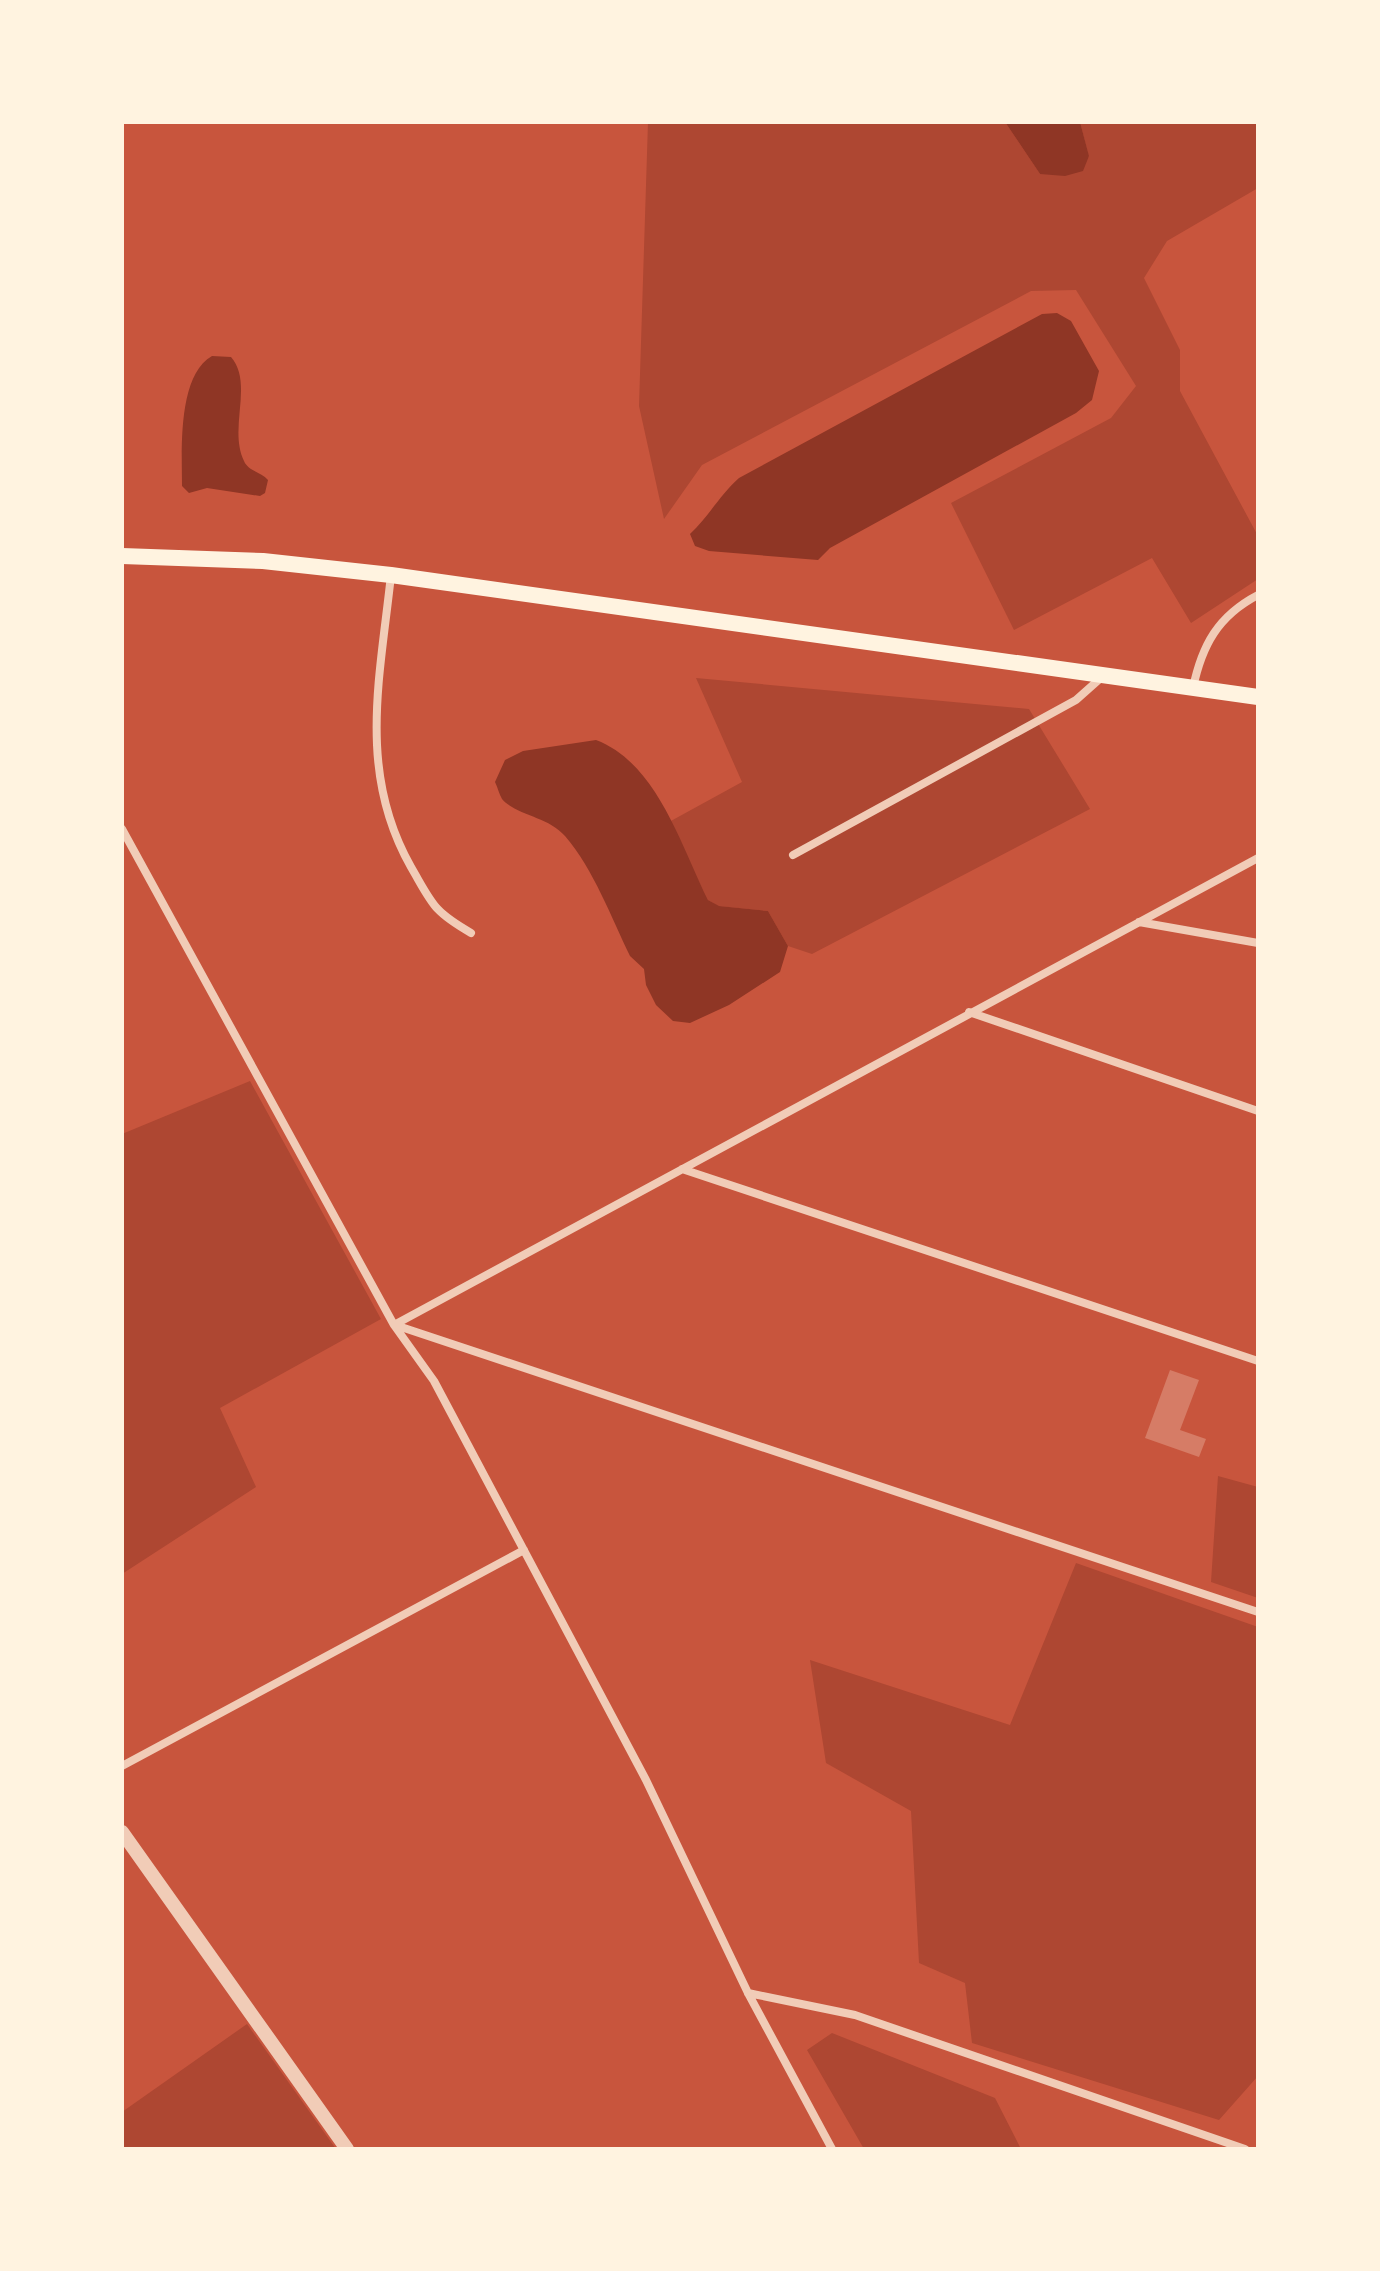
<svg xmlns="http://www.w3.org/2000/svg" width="1380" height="2271" font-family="'Source Sans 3',sans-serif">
<rect width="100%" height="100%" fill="#c8553d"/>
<path fill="#ae4732" d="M648,122H1005L1040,174L1089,157L1080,122H1258V188L1167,241L1144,278L1180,350V391L1258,536V579L1191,623L1152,558L1014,630L951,503L1111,418L1136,386L1076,290L1031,291L702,465L664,519L639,406Z
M696,678L1029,709L1090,809L812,954L788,946L768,911L718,906L708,900L669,822L742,782Z
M250,1081L381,1319L220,1408L256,1487L122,1574V1134Z
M1218,1476L1258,1487V1598L1211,1582Z
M1076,1563L1258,1627V2076L1219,2120L972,2043L965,1983L919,1963L911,1811L826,1763L810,1660L1010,1725Z
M247,2024L336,2149H122V2112Z
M832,2033L995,2098L1021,2149H864L807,2050Z"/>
<path fill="#8f3625" d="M1005,122H1080L1089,156L1083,171L1065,176L1040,174Z
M1057,313L1071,321L1099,371L1092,400L1076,413L830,548L818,560L709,551L695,546L690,534C709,516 720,495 739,478L1042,314Z
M212,356L231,357C254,384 228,428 244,461C248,471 261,472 268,480L265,493L260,496L207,488L189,493L182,486C182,452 177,376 212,356Z
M596,740C657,763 681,846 708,900L719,906L768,911L788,946L780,972L729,1005L690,1023L673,1021L656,1005L646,985L644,969L630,956C611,917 594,870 565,836C548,816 517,816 502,799C499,794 498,788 495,782L505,760L523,751Z"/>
<path fill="#d67c66" d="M1170,1370L1199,1380L1180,1430L1206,1439L1199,1457L1145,1438Z"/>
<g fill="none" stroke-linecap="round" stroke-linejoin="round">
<path stroke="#f1ccb7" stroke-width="8" d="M391,575C380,678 357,772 411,867C433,905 433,911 471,933
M1193,688C1202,645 1218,616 1258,595
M122,829L394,1325L434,1381L646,1780L748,1993L832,2149
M793,855L1076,700L1103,676
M1139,922L1258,943
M969,1012L1258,1111
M682,1169L1258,1361
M394,1325L1258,858
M395,1325L1258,1612
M122,1766L524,1550
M748,1993L855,2015L1245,2149"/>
<path stroke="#f1ccb7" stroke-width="14" d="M122,1832L347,2149"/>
<path stroke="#fff3e0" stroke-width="16" d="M122,556L263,561L391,575L1258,697"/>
</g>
<rect width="1380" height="2271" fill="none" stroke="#fff3e0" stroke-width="248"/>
</svg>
